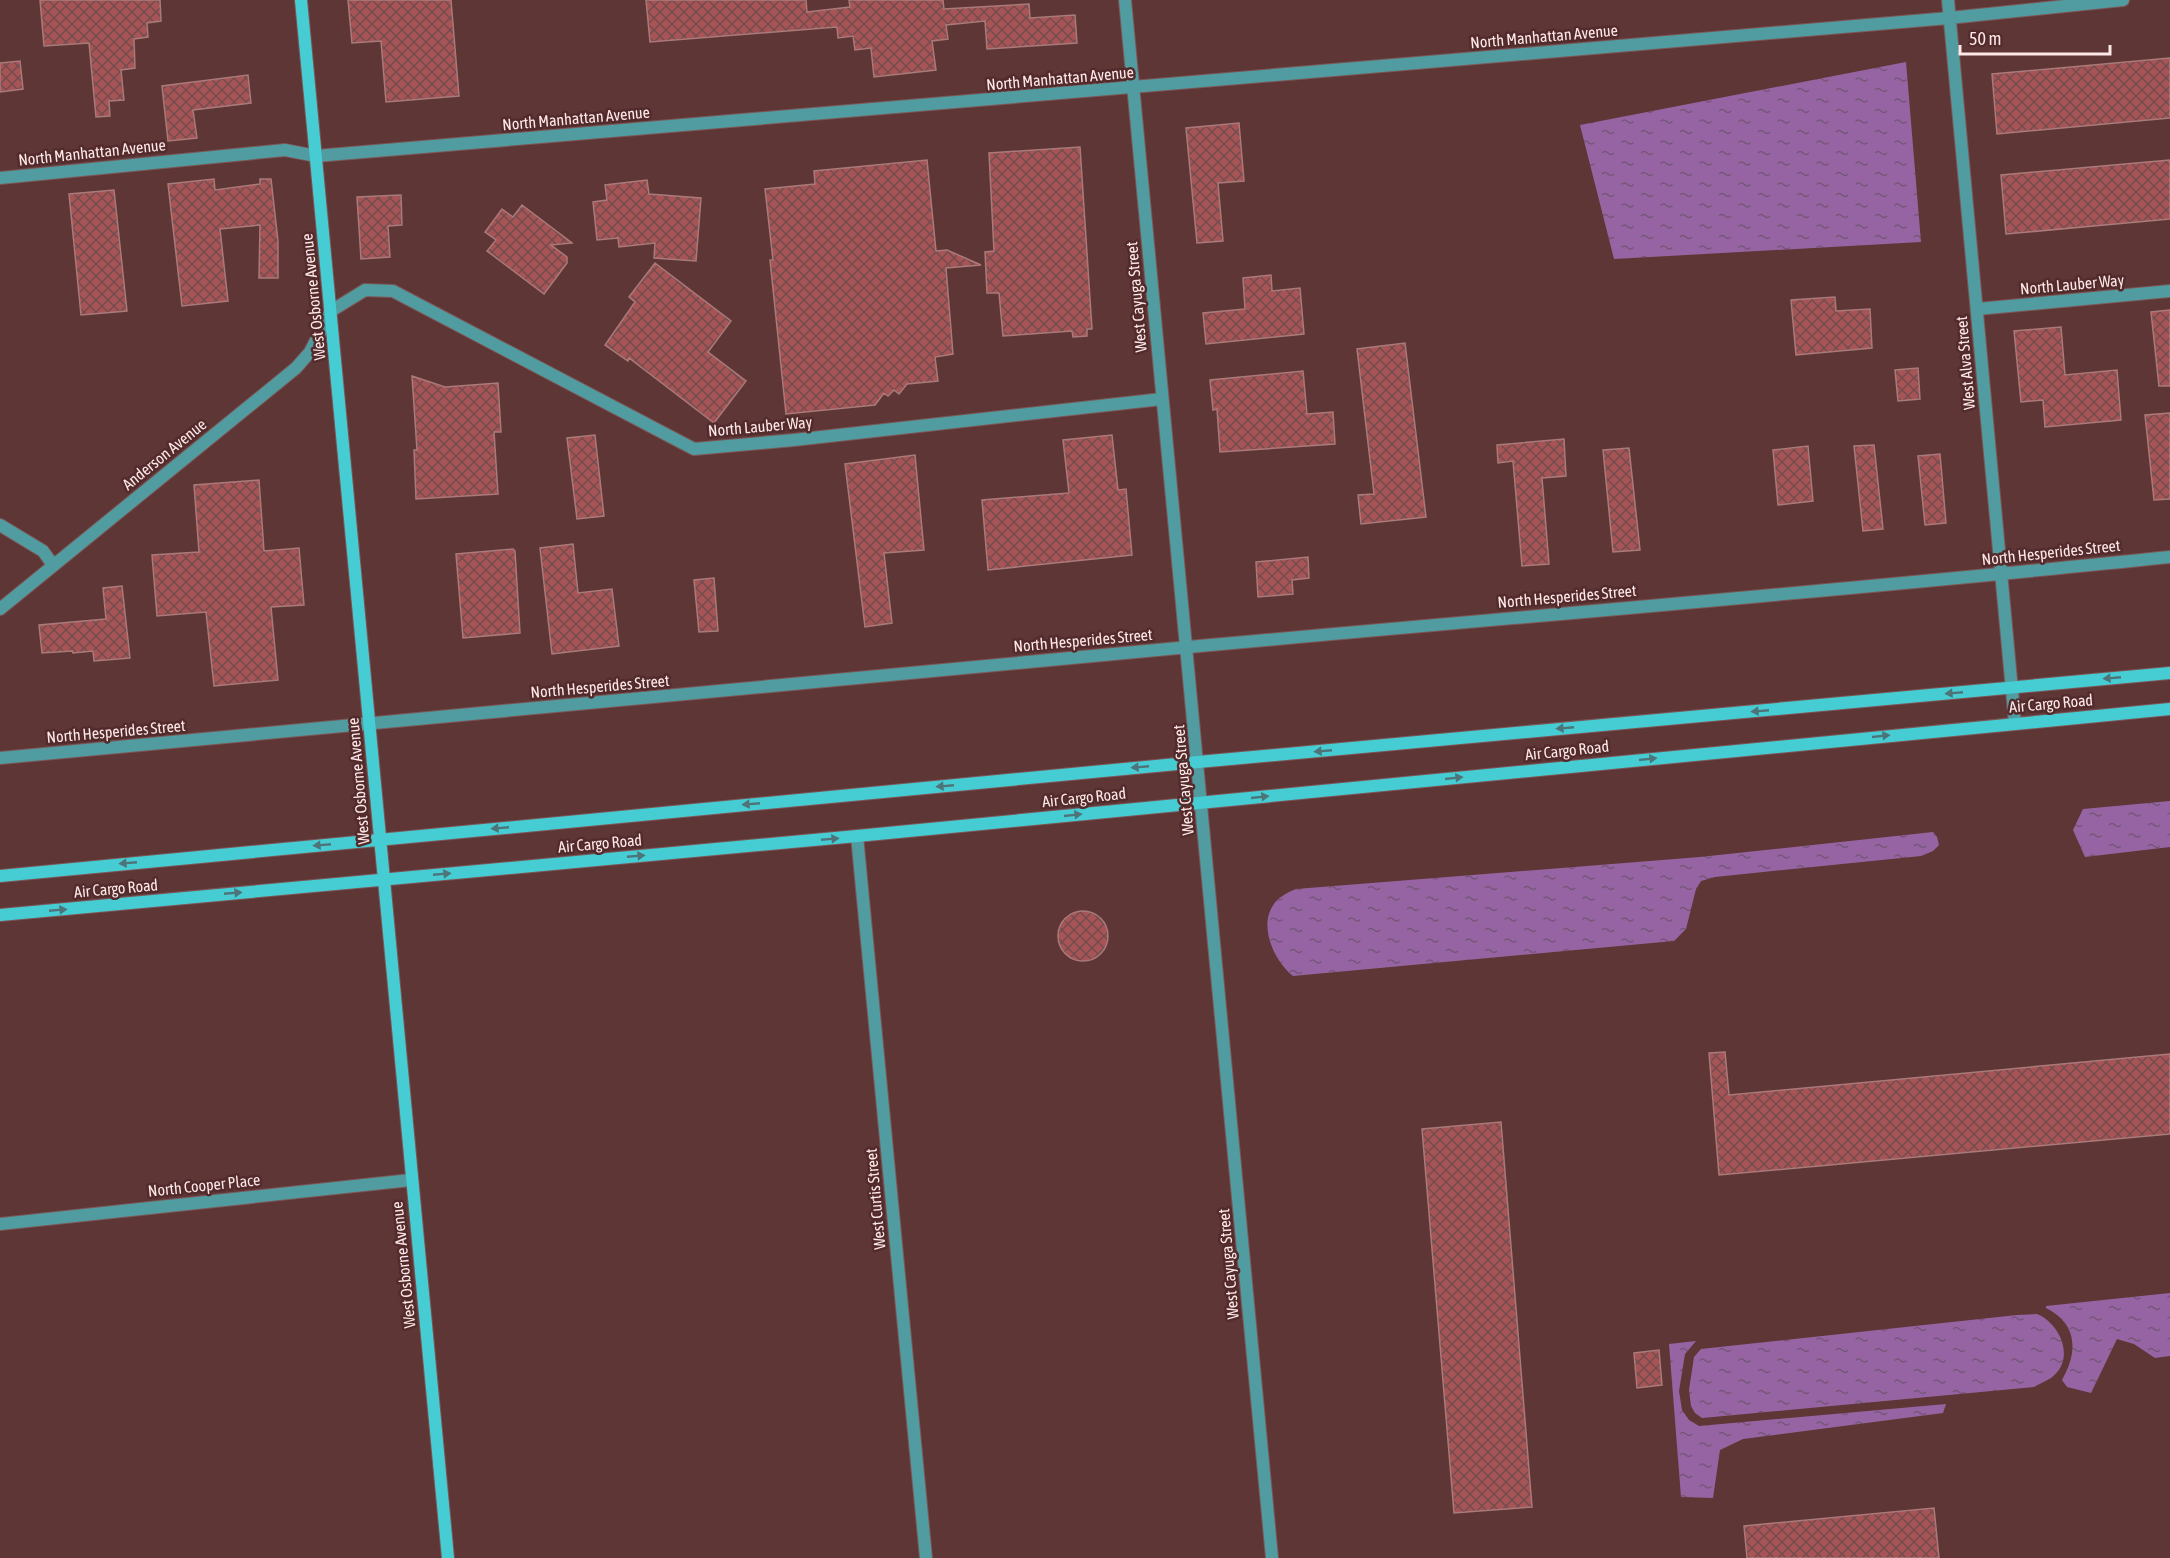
<svg xmlns="http://www.w3.org/2000/svg" width="2170" height="1558" font-family="'Asap Condensed',sans-serif">
<defs>
<pattern id="water-ripples" width="26" height="14" patternUnits="userSpaceOnUse" patternTransform="scale(1.5)"><rect width="26" height="14" fill="#9664a2"/><path d="M2 4q2-2 4 0t4 0M15 11q2-2 4 0t4 0" fill="none" stroke="#755679"/></pattern>
<pattern id="building-cross-hatch" width="8" height="8" patternUnits="userSpaceOnUse" patternTransform="scale(1.5)"><rect width="8" height="8" fill="#a65456"/><path d="M0 0l8 8M0 8l8-8" fill="none" stroke="#744c4d"/></pattern>
</defs>
<rect width="100%" height="100%" fill="#5f3636"/>
<path fill="url(#water-ripples)" d="M1906,62L1921,242L1614,259L1580,125Z
M2170,801V847L2085,857L2073,830L2083,809Z
M1933,832L1937,837L1939,845L1933,851L1921,856L1715,877L1701,881L1696,889L1686,929L1674,941L1293,976C1276,963 1260,930 1271,909C1276,898 1286,893 1296,889L1700,857Z
M2170,1293V1356L2155,1358L2134,1344L2117,1339L2091,1393L2067,1387L2062,1380C2078,1352 2078,1324 2046,1308V1306Z
M2037,1314C2061,1324 2076,1360 2051,1378C2046,1381 2039,1384 2034,1387L1702,1418L1695,1413L1691,1406L1689,1390L1694,1357L1701,1349L2017,1315Z
M1696,1341L1685,1354L1679,1391L1682,1410L1689,1420L1699,1426L1946,1404L1943,1413L1743,1439L1720,1450L1713,1498L1681,1497L1669,1344Z"/>
<path fill="url(#building-cross-hatch)" stroke="#a97a79" stroke-width="1.5" d="M40,0H160L161,21L147,23L148,37L134,39L135,68L121,70L124,100L109,101L110,116L96,117L89,43L44,46Z
M348,0H451L459,96L386,102L381,41L352,43Z
M646,0H806L807,12L850,7L849,0H943L944,9L1029,4L1030,18L1075,15L1077,43L987,49L985,21L946,25L948,39L932,41L936,70L874,77L871,48L855,50L853,36L838,38L837,27L650,42Z
M2170,58V118L1997,134L1992,74Z
M20,61L23,89L0,92V63Z
M248,75L251,103L193,110L197,138L168,141L162,86Z
M1239,123L1244,181L1218,183L1223,241L1197,243L1186,128Z
M1080,147L1092,329H1087V336L1073,337L1072,331L1003,336L999,293H987L985,252L994,251L989,153Z
M927,160L936,251L947,250L981,265L946,268L953,354L935,357L938,381L907,384L899,394L894,390L888,396L884,393L875,405L786,414L770,260H773L765,189L815,184L814,171Z
M2170,160V219L2006,234L2001,175Z
M214,179L215,190L260,184V179H271L278,241V278H259L260,225L220,229L228,301L182,306L168,184Z
M647,180L649,194L701,198L696,261L654,258L655,243L619,247L618,238L597,240L593,202L607,200L605,185Z
M114,190L127,311L81,315L69,194Z
M401,195L402,225L388,226L390,257L361,259L357,197Z
M522,205L572,243L551,245L567,257V263L544,294L487,251L496,240L485,232L502,209L513,217Z
M655,263L731,321L708,352L746,381L714,423L629,358L628,361L605,345L635,302L629,297Z
M1271,275L1272,291L1300,288L1304,334L1206,344L1203,313L1245,309L1243,278Z
M1835,297L1836,311L1870,309L1872,348L1796,355L1791,300Z
M2170,310V386H2159L2151,312Z
M2061,327L2065,375L2117,370L2121,420L2045,427L2043,400L2021,402L2014,331Z
M1405,343L1426,517L1361,524L1358,495L1374,494L1357,349Z
M1918,368L1920,399L1898,401L1895,370Z
M1303,371L1307,414L1333,412L1335,444L1220,452L1217,409L1213,410L1210,380Z
M412,376L445,387L498,383L501,432H494L498,494L416,499L414,450H417Z
M2170,413V499L2154,500L2145,415Z
M595,435L604,516L577,519L567,438Z
M1112,435L1118,490L1126,489L1132,555L988,570L982,500L1069,493L1063,440Z
M1564,439L1566,476L1542,478L1549,564L1522,566L1513,461L1498,463L1497,445Z
M1874,445L1883,529L1863,531L1854,446Z
M1808,446L1813,501L1778,505L1773,450Z
M1629,448L1640,550L1613,552L1603,450Z
M1940,454L1946,523L1925,525L1918,456Z
M915,455L924,550L884,553L892,623L865,627L845,464Z
M259,480L264,551L299,548L304,605L271,607L278,680L214,686L206,612L157,616L152,555L199,552L194,485Z
M573,544L578,593L612,589L619,646L552,654L540,548Z
M513,549L515,551L520,633L463,638L456,554Z
M1308,557L1309,578L1292,580L1293,594L1258,597L1256,562Z
M714,578L718,631L699,632L694,580Z
M122,586L130,658L94,661L93,651L73,653L72,651L42,653L39,625L106,619L103,588Z
M1058 936a25 25 0 1 1 50 0a25 25 0 1 1-50 0Z
M1725,1052L1729,1095L2170,1054V1134L1719,1175L1709,1053Z
M1501,1122L1532,1507L1454,1513L1422,1129Z
M1659,1350L1662,1385L1637,1388L1634,1353Z
M1934,1508L1939,1558H1747L1744,1526Z"/>
<g fill="none" stroke-linecap="round" stroke-linejoin="round">
<defs>
<path id="street" d="M1125,0L1272,1558
M1948,0L2015,723
M0,178L285,150L316,156L1949,18L2123,0
M1977,309L2170,291
M0,525L43,551L53,565
M0,609L296,368L310,352L331,311L365,290L393,291L694,449L794,440L1162,399
M0,758C396,723 792,684 1189,647C1516,617 1843,591 2170,557
M857,836L926,1558
M0,1224L411,1180"/>
<path id="secondary" d="M301,0L448,1558
M0,876L1198,762L2170,673
M0,915L857,836L2170,709"/>
</defs>
<use href="#street" stroke="#7c5656" stroke-width="14"/>
<use href="#secondary" stroke="#7c5656" stroke-width="14"/>
<use href="#street" stroke="#509ca0" stroke-width="12"/>
<use href="#secondary" stroke="#46cdd4" stroke-width="12"/>
</g>
<defs><path id="oneway-solid" d="M-6-.8H1V-3.2L6.5 0L1 3.2V.8H-6Z" transform="scale(1.5)"/></defs>
<g fill="#4d7478">
<use href="#oneway-solid" transform="translate(2112 678) rotate(175)"/>
<use href="#oneway-solid" transform="translate(1954 693) rotate(175)"/>
<use href="#oneway-solid" transform="translate(1760 711) rotate(175)"/>
<use href="#oneway-solid" transform="translate(1565 728) rotate(175)"/>
<use href="#oneway-solid" transform="translate(1881 736) rotate(-6)"/>
<use href="#oneway-solid" transform="translate(1323 751) rotate(175)"/>
<use href="#oneway-solid" transform="translate(1648 759) rotate(-6)"/>
<use href="#oneway-solid" transform="translate(1140 767) rotate(175)"/>
<use href="#oneway-solid" transform="translate(1454 778) rotate(-6)"/>
<use href="#oneway-solid" transform="translate(945 786) rotate(175)"/>
<use href="#oneway-solid" transform="translate(1260 797) rotate(-6)"/>
<use href="#oneway-solid" transform="translate(751 804) rotate(175)"/>
<use href="#oneway-solid" transform="translate(1073 815) rotate(-6)"/>
<use href="#oneway-solid" transform="translate(500 828) rotate(175)"/>
<use href="#oneway-solid" transform="translate(830 839) rotate(-5)"/>
<use href="#oneway-solid" transform="translate(322 845) rotate(175)"/>
<use href="#oneway-solid" transform="translate(636 856) rotate(-5)"/>
<use href="#oneway-solid" transform="translate(128 863) rotate(175)"/>
<use href="#oneway-solid" transform="translate(442 874) rotate(-5)"/>
<use href="#oneway-solid" transform="translate(233 893) rotate(-5)"/>
<use href="#oneway-solid" transform="translate(58 910) rotate(-5)"/>
</g>
<g text-anchor="middle" stroke-width="5" stroke-linejoin="round" paint-order="stroke">
<g font-size="16" fill="#fee8e8" stroke="#532b2c">
<text transform="translate(1544 36) rotate(-5)" y="6">North Manhattan Avenue</text>
<text transform="translate(1060 78) rotate(-5)" y="6">North Manhattan Avenue</text>
<text transform="translate(576 118) rotate(-5)" y="6">North Manhattan Avenue</text>
<text transform="translate(92 152) rotate(-6)" y="6">North Manhattan Avenue</text>
<text transform="translate(2072 284) rotate(-5)" y="6">North Lauber Way</text>
<text transform="translate(313 297) rotate(-96)" y="6">West Osborne Avenue</text>
<text transform="translate(1136 297) rotate(-95)" y="6">West Cayuga Street</text>
<text transform="translate(1965 363) rotate(-95)" y="6">West Alva Street</text>
<text transform="translate(760 426) rotate(-5)" y="6">North Lauber Way</text>
<text transform="translate(164 454) rotate(-39)" y="6">Anderson Avenue</text>
<text transform="translate(2051 552) rotate(-6)" y="6">North Hesperides Street</text>
<text transform="translate(1567 596) rotate(-5)" y="6">North Hesperides Street</text>
<text transform="translate(1083 640) rotate(-5)" y="6">North Hesperides Street</text>
<text transform="translate(600 686) rotate(-5)" y="6">North Hesperides Street</text>
<text transform="translate(2051 703) rotate(-5)" y="6">Air Cargo Road</text>
<text transform="translate(116 731) rotate(-5)" y="6">North Hesperides Street</text>
<text transform="translate(1567 750) rotate(-6)" y="6">Air Cargo Road</text>
<text transform="translate(1183 780) rotate(-95)" y="6">West Cayuga Street</text>
<text transform="translate(358 781) rotate(-95)" y="6">West Osborne Avenue</text>
<text transform="translate(1084 797) rotate(-6)" y="6">Air Cargo Road</text>
<text transform="translate(600 843) rotate(-5)" y="6">Air Cargo Road</text>
<text transform="translate(116 888) rotate(-5)" y="6">Air Cargo Road</text>
<text transform="translate(204 1185) rotate(-6)" y="6">North Cooper Place</text>
<text transform="translate(875 1199) rotate(-95)" y="6">West Curtis Street</text>
<text transform="translate(1228 1264) rotate(-95)" y="6">West Cayuga Street</text>
<text transform="translate(403 1265) rotate(-96)" y="6">West Osborne Avenue</text>
</g>
</g>
<path d="M1960 45v9h150v-9" fill="none" stroke="#fee8e8" stroke-width="3"/>
<text x="1969" y="45" font-size="18" fill="#fee8e8" stroke="#532b2c" stroke-width="4.5" paint-order="stroke">50 m</text>
</svg>
